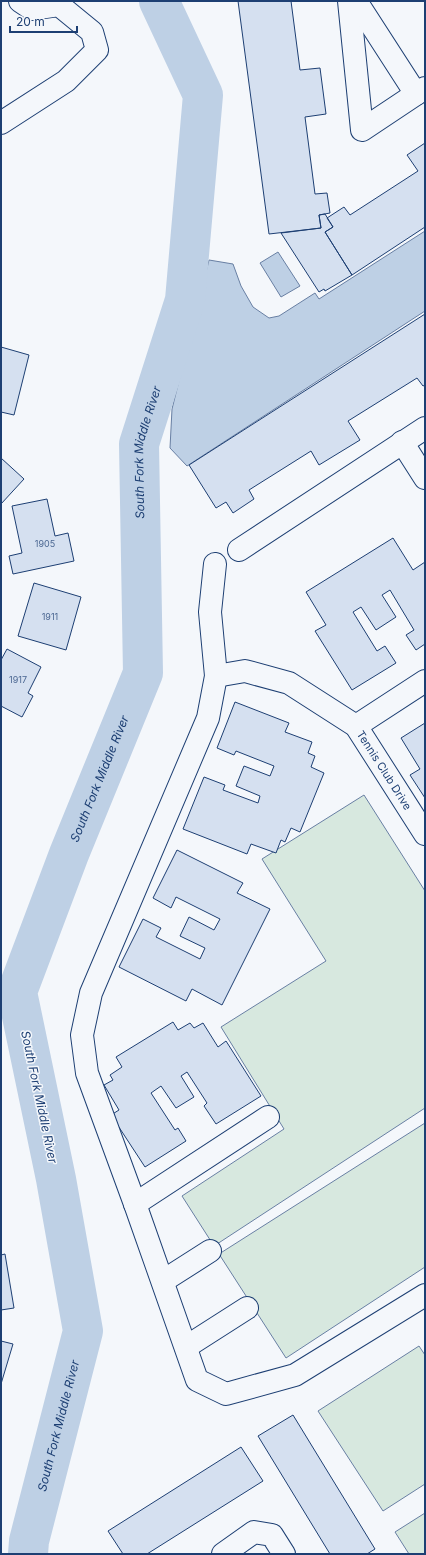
<svg xmlns="http://www.w3.org/2000/svg" width="426" height="1555" font-family="Inter,sans-serif">
<rect width="100%" height="100%" fill="#f4f7fb"/>
<path fill="#d7e8df" stroke="#687fa3" d="M364,795L425,891V1108L214,1246L182,1196L284,1129L221,1027L326,961L262,859Z
M425,1123V1267L286,1358L219,1254Z
M419,1346L425,1355V1484L383,1511L318,1411Z
M425,1513V1554H409L395,1532Z"/>
<path fill="#bed0e5" stroke="#687fa3" d="M425,231V311L187,466L170,448L172,409L209,260L233,264L241,286L253,307L269,318L279,316L315,293L319,299Z
M278,252L300,286L281,297L260,263Z"/>
<g fill="none" stroke-linecap="round" stroke-linejoin="round">
<path stroke="#bed0e5" stroke-width="40" id="s1" d="M28,1554L29,1541L83,1331L56,1179L17,992L69,854L143,673L139,444L185,300L203,95L159,1"/>
</g>
<path fill="#d5e0f0" stroke="#1d3f73" d="M238,1H291L300,70L320,68L326,114L305,117L315,194L327,193L330,213L319,215L321,228L269,234Z
M425,143V227L352,275L325,232L333,227L327,218L344,207L350,215L418,171L407,155Z
M325,214L333,227L325,232L352,275L325,291L324,289L319,292L281,233L321,228L319,215Z
M425,314V385L423,386L417,378L348,421L360,440L319,465L311,451L249,490L254,499L233,513L226,502L216,508L189,465Z
M1,347L29,355L14,415L1,412Z
M1,458L24,479L1,504Z
M47,499L55,536L68,533L74,561L13,574L9,556L22,553L12,506Z
M393,538L413,570L425,562V644L416,650L406,635L414,630L390,590L382,595L396,617L376,630L361,607L353,612L377,651L385,646L396,663L352,690L315,631L326,625L306,592Z
M34,583L81,597L66,650L18,636Z
M7,649L41,667L28,693L33,696L22,717L1,706V660Z
M235,702L289,723L285,732L312,742L308,753L315,756L311,767L324,773L300,832L291,828L285,842L281,840L276,853L251,844L247,854L183,829L204,777L225,785L223,790L258,803L260,796L236,786L244,766L270,776L274,766L236,751L234,755L217,748Z
M425,723V798L410,775L420,769L401,738Z
M177,850L243,883L237,893L270,909L222,1005L192,989L186,1001L119,967L143,919L161,928L156,937L200,959L205,948L180,936L189,917L214,930L220,919L176,897L171,908L153,898Z
M173,1022L178,1030L190,1023L194,1028L203,1023L218,1047L226,1041L261,1096L216,1124L204,1106L207,1103L187,1072L181,1076L194,1097L176,1108L161,1086L151,1093L175,1130L178,1128L186,1141L145,1167L111,1115L119,1110L104,1085L113,1080L110,1075L122,1067L116,1057Z
M5,1254L14,1308L1,1310V1255Z
M1,1341L13,1344L1,1384Z
M293,1415L375,1549L367,1554H330L258,1436Z
M241,1447L263,1481L147,1554H123L108,1531Z"/>
<g fill="none" stroke-linecap="round" stroke-linejoin="round">
<defs>
<g id="minor">
<path d="M349,1L362,130L416,94"/>
<path d="M356,1L416,94L425,88"/>
<path d="M1,123L66,81L97,50L92,32L59,5L32,9L20,1"/>
<path d="M402,442L425,478"/>
<path d="M239,550L425,428"/>
<path d="M215,564L210,612L216,676L208,718L91,993L82,1035L87,1073L135,1204L197,1380L226,1394L295,1375L425,1295"/>
<path id="s2" d="M216,676L245,671L289,683L356,726L425,834"/>
<path d="M356,726L425,681"/>
<path d="M135,1204L268,1117"/>
<path d="M163,1281L210,1251"/>
<path d="M186,1347L247,1308"/>
<path d="M223,1554L254,1532L272,1535L284,1554"/>
</g>
</defs>
<use href="#minor" stroke="#1d3f73" stroke-width="24"/>
<use href="#minor" stroke="#f4f7fb" stroke-width="22"/>
</g>
<g text-anchor="middle" stroke-width="3" stroke-linejoin="round" paint-order="stroke">
<g font-size="9" fill="#4b6792">
<text x="45" y="547">1905</text>
<text x="50" y="620">1911</text>
<text x="18" y="683">1917</text>
</g>
<g font-size="11" fill="#1d3f73" stroke="#f4f7fb">
<text dy="4" stroke="none"><textPath href="#s2" startOffset="207">Tennis Club Drive</textPath></text>
</g>
<g font-size="12" font-style="italic" fill="#1d3f73" stroke="#f4f7fb">
<text dy="4" stroke="none"><textPath href="#s1" startOffset="1140">South Fork Middle River</textPath></text>
<text dy="4" stroke="none"><textPath href="#s1" startOffset="804">South Fork Middle River</textPath></text>
<text transform="translate(39 1097) rotate(78)" y="4">South Fork Middle River</text>
<text dy="4" stroke="none"><textPath href="#s1" startOffset="132">South Fork Middle River</textPath></text>
</g>
</g>
<rect width="426" height="1555" fill="none" stroke="#1d3f73" stroke-width="4"/>
<path d="M10 26v6h67v-6" fill="none" stroke="#1d3f73" stroke-width="2"/>
<text x="16" y="26" font-size="12" fill="#1d3f73" stroke="#f4f7fb" stroke-width="3" paint-order="stroke">20 m</text>
</svg>
